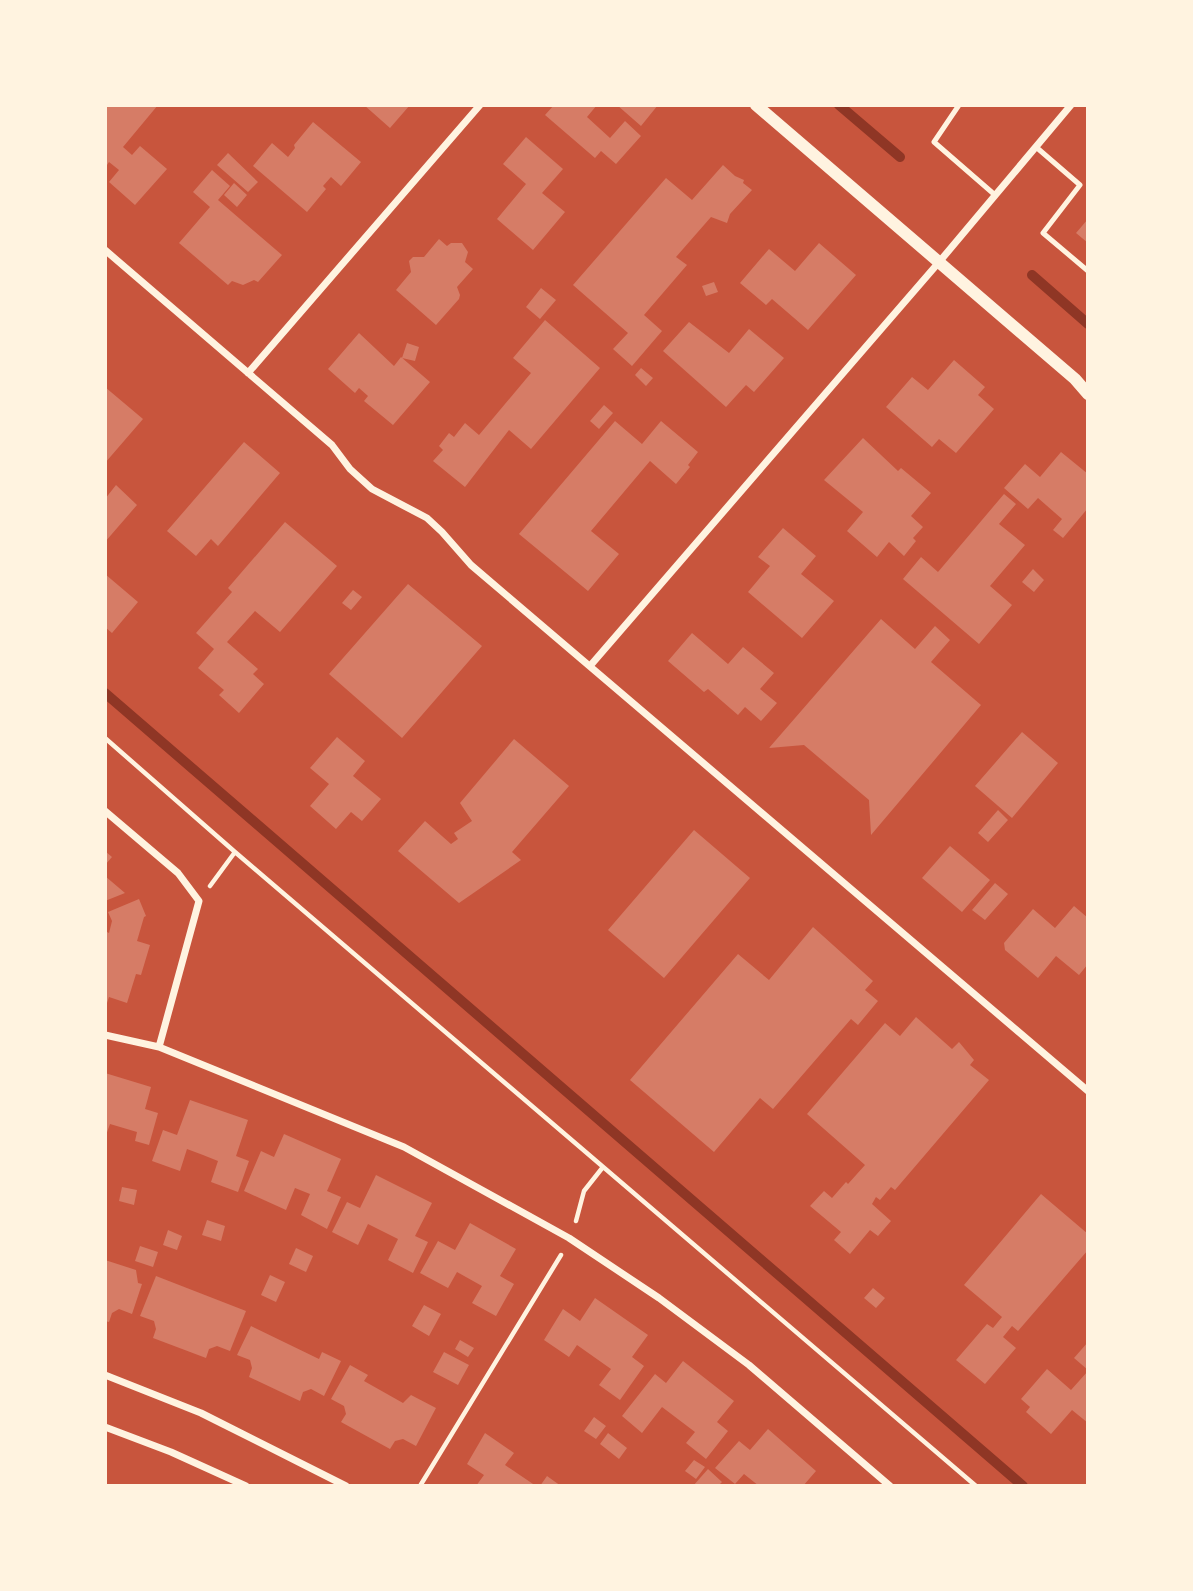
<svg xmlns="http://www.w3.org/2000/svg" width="1193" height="1591" font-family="'Nunito Sans',sans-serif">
<rect width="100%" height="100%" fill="#c8553d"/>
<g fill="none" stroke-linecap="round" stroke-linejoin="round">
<path stroke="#8f3625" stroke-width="10" d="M839,105L900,157
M1032,275L1088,324
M105,693L1023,1486"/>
</g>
<path fill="#d67c66" d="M108,105H158L123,147L132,155L140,146L167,169L135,205L109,182L119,170L109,162L105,168V109Z
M364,105H410L390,128Z
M554,105H597L587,117L610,138L625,121L641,136L616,164L601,151L595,158L545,115Z
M617,105H658L641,126Z
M313,122L361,162L341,186L331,177L323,186L326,189L307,212L253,166L272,143L288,157L295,148L294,145Z
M526,137L563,169L542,193L565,212L533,250L497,219L526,184L503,164Z
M228,153L258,182L248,192L217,165Z
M723,165L735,176L744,180L743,183L752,190L730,214L727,223L711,217L676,257L687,265L644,315L662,331L632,366L613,349L628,333L573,285L666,178L692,200Z
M212,170L230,186L218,200L282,255L258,282L254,280L243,285L232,281L228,285L179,243L210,207L193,192Z
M234,183L247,195L237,207L224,195Z
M1088,219V243L1076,233Z
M439,239L447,246L451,243H462L468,252L465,262L473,269L457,287L460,295L459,299L436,325L396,290L411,272L409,261L413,257H424Z
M819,243L856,275L808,330L772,299L766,305L740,283L769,249L795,271Z
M714,282L718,292L706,296L702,286Z
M541,288L556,300L540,319L526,307Z
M545,320L600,368L531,449L509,430L465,487L433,461L443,450L439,446L449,433L454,437L465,423L479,435L531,373L513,358Z
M689,322L729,353L749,329L784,358L754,392L746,385L726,407L663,351Z
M359,333L394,366L401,357L430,382L393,425L364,401L368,396L359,388L355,393L328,369Z
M407,343L419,347L415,361L402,358Z
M954,360L985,387L978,395L994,409L956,453L939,439L932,447L886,407L912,377L928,390Z
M641,368L653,378L646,386L635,375Z
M105,387L143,419L105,463Z
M604,405L613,413L599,429L590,421Z
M615,421L642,444L661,421L698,452L688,465L690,467L676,484L650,461L591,531L619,554L588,591L519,534Z
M863,438L898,471L901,468L931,493L911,516L923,527L913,538L916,541L904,556L889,542L877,557L847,531L863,512L824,480Z
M244,442L280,473L218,546L211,539L196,556L167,531Z
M1061,452L1088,474V508L1063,538L1053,530L1062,519L1038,498L1028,509L1004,488L1025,464L1040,477Z
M116,485L137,505L105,542V499Z
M1004,494L1016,504L999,524L1025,545L990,586L1012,605L979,644L903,579L921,557L938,572Z
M285,522L337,566L280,632L255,611L227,642L258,669L253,674L264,684L239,713L219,695L224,690L198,668L214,649L196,633L232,592L228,588Z
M783,528L816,556L801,574L834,601L802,638L748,592L770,566L758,557Z
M1033,569L1044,580L1034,592L1022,582Z
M105,574L138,602L112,633L105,627Z
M408,584L482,646L402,738L329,674Z
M353,590L362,597L351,610L342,603Z
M881,619L915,649L935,626L950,640L931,662L981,705L871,835L869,800L804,745L769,748Z
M692,633L728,664L743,647L774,673L760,689L777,703L761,721L745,707L738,715L708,689L704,692L668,661Z
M1022,732L1058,763L1012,818L975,786Z
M337,737L365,761L353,776L381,799L362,821L351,812L336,829L310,806L329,784L310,768Z
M514,739L569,786L512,852L521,860L459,903L398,851L425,821L451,844L458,839L454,833L472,821L460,803Z
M998,810L1008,820L988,842L978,833Z
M694,830L750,878L664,978L608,930Z
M950,846L990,880L962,912L922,878Z
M105,851L112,857L105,865Z
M105,876L125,893L105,901Z
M995,883L1008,894L985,920L972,910Z
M139,899L146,916L144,917L137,941L150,945L141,975L136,974L127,1003L109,997L105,1009V931L109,933L112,921L108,912Z
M1074,906L1088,918V964L1079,975L1056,956L1038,978L1005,950L1004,943L1033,909L1055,928Z
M813,927L873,981L865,990L878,1001L858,1025L851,1019L773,1109L760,1098L714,1152L630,1080L738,954L769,980Z
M916,1017L952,1049L959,1042L974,1060L970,1065L989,1080L895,1190L891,1187L880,1200L876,1197L872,1204L891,1221L878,1236L870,1230L850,1254L834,1240L841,1232L810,1206L824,1191L832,1198L846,1182L848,1184L865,1165L807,1114L885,1023L900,1036Z
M105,1073L151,1087L145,1109L158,1113L149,1145L135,1141L137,1132L110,1124L105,1138Z
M190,1100L248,1120L236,1156L249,1161L238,1192L211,1182L218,1161L203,1155L187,1149L180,1171L152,1161L163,1130L177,1135Z
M284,1134L341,1159L327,1191L341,1197L327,1229L301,1215L310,1194L295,1188L286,1210L244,1191L261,1151L274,1157Z
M376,1175L432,1203L415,1236L428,1242L413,1273L388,1260L398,1239L368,1224L358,1245L332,1232L347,1202L360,1208Z
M122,1187L137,1190L134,1205L119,1201Z
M1041,1194L1088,1234V1250L1018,1331L1012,1326L1003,1337L1016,1348L985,1384L956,1360L987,1324L993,1328L1002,1317L964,1285Z
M207,1220L225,1226L221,1241L202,1235Z
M470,1223L516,1249L500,1276L514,1284L496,1316L472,1303L482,1286L457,1272L448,1288L420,1273L438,1241L455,1250Z
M168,1230L182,1236L177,1250L163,1245Z
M140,1246L158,1252L153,1267L135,1261Z
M296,1248L313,1256L306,1272L289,1264Z
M105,1260L136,1270L138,1283L142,1284L132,1314L119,1309L112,1313L109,1322L105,1321Z
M270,1275L285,1282L276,1302L261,1295Z
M156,1276L246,1311L230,1351L217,1346L209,1349L206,1358L153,1338L156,1329L154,1321L140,1316Z
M873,1288L885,1298L876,1308L864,1298Z
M595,1298L648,1335L632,1357L644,1366L620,1400L599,1385L611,1369L577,1345L569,1357L544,1340L563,1309L580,1321Z
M424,1305L441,1314L429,1336L412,1326Z
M251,1326L319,1359L322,1352L341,1361L324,1396L311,1389L303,1392L300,1401L249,1377L252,1368L250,1360L237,1355Z
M460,1340L474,1348L468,1357L455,1349Z
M1088,1342V1370L1074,1358Z
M444,1352L469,1365L458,1385L433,1372Z
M683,1361L734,1401L717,1422L728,1431L706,1459L686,1443L695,1432L662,1407L642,1433L622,1416L655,1374L666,1383Z
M350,1365L368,1375L364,1381L403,1403L411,1395L436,1408L416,1446L403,1439L395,1441L390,1449L341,1422L346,1414L344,1406L331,1399Z
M1047,1369L1071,1390L1088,1371V1423L1072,1410L1051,1434L1026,1412L1030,1407L1021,1399Z
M594,1417L606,1426L596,1439L584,1431Z
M768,1429L816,1471L803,1486H759L744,1474L735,1484L715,1468L739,1441L750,1450Z
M485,1433L514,1453L505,1465L536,1486H476L484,1475L467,1464Z
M608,1433L627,1448L619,1459L600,1444Z
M694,1460L705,1467L696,1479L685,1471Z
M708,1469L722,1482L718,1486H693Z
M547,1476L561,1486H540Z"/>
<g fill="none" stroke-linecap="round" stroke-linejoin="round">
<path stroke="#fff3e0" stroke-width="4.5" d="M105,738L235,852L976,1486
M210,886L235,852
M576,1221L584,1191L603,1167
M420,1486L561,1255"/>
<path stroke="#fff3e0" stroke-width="5" d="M959,105L934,142L995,195
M1036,147L1080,185L1043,233L1088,271"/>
<path stroke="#fff3e0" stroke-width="7" d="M105,250L332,445L350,469L372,489L427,518L442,532L471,565L1088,1091
M248,373L480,105
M590,666L940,261L1071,105
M105,811L178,873L199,901L159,1047
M105,1035L159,1047L404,1147L569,1238L659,1298L749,1365L890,1486
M105,1375L201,1413L346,1486
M105,1427L171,1452L246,1486"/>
<path stroke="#fff3e0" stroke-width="12" d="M756,105L1075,379L1088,394"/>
</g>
<rect width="1193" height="1591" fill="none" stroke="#fff3e0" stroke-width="214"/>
</svg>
